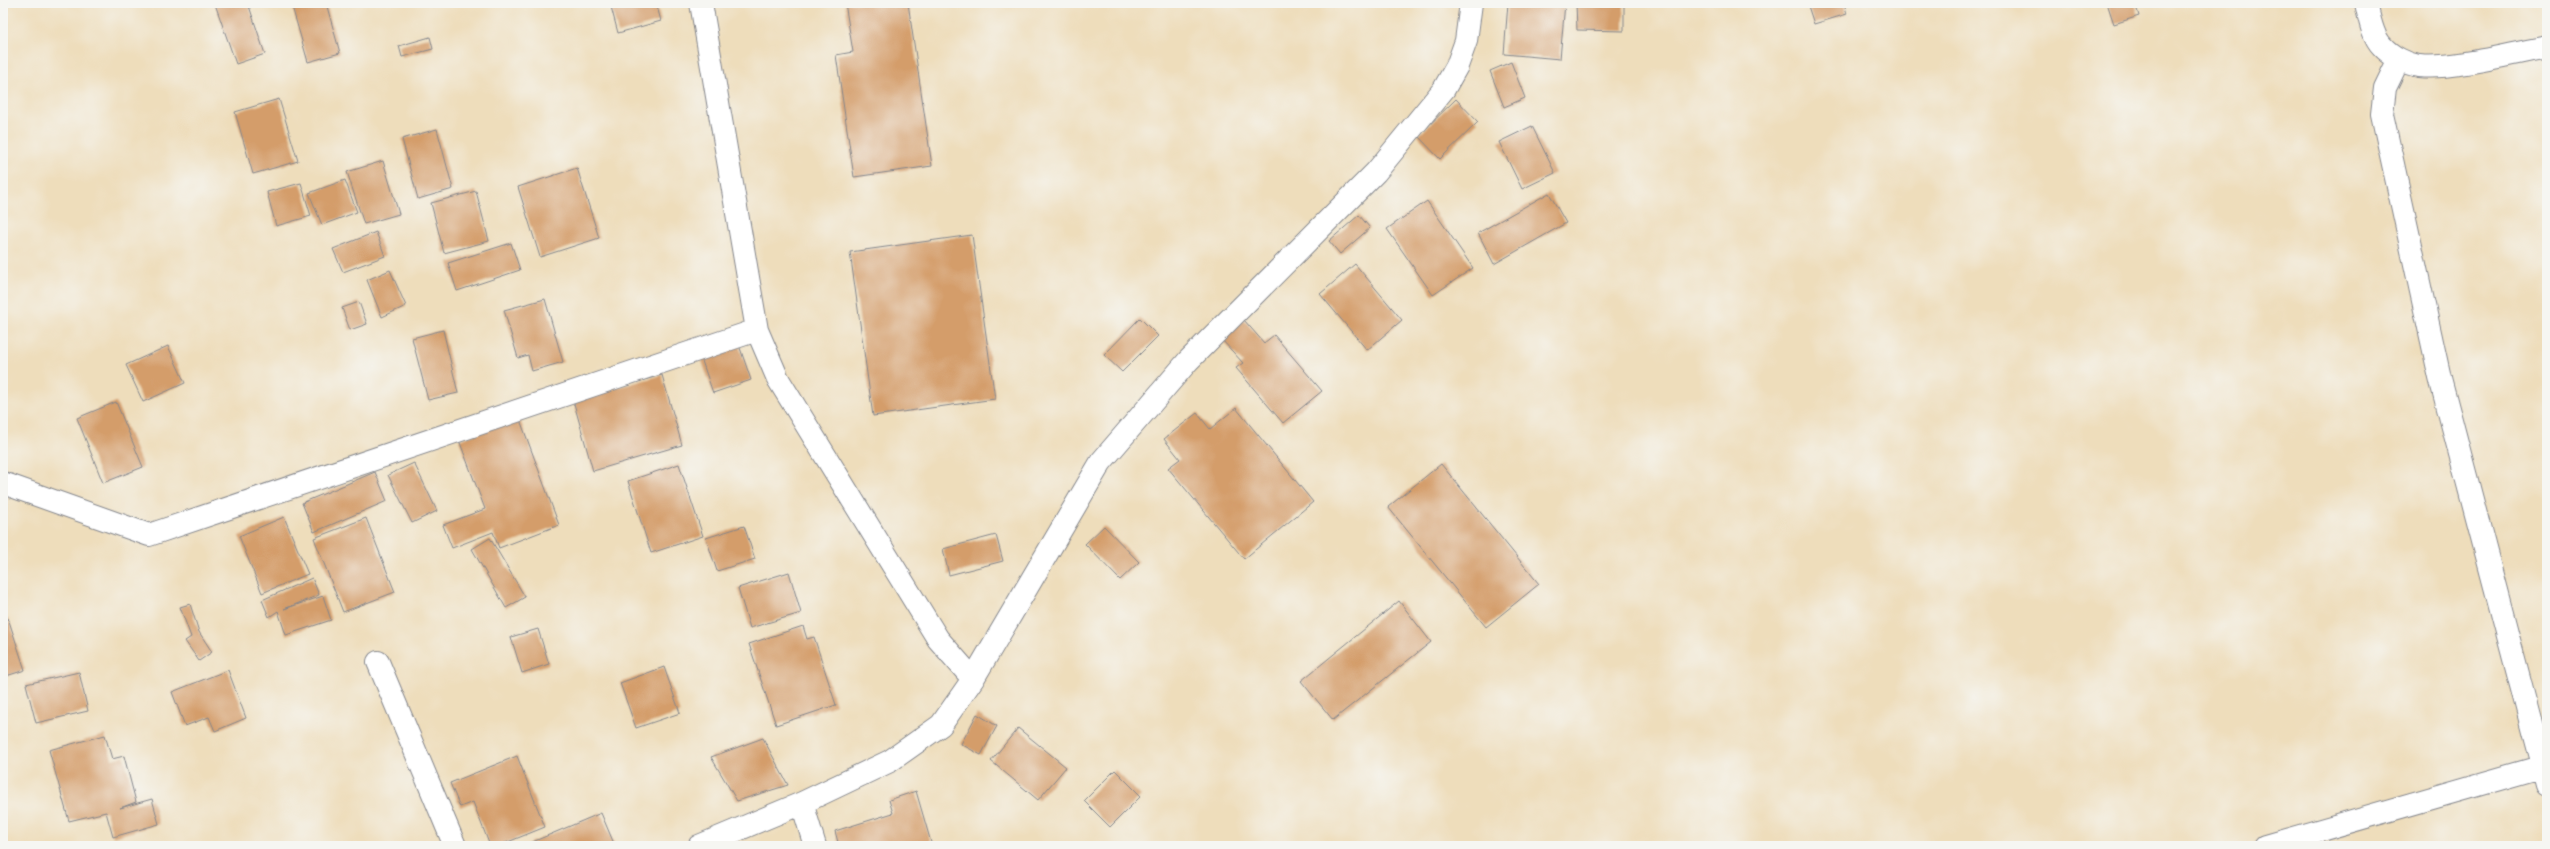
<svg xmlns="http://www.w3.org/2000/svg" width="2550" height="849" font-family="'Shantell Sans',sans-serif">
<rect width="100%" height="100%" fill="#f6f6f2"/>
<filter id="ink" filterUnits="userSpaceOnUse"><feTurbulence type="fractalNoise" baseFrequency=".025" numOctaves="2"/><feDisplacementMap in="SourceGraphic" scale="8" xChannelSelector="R" yChannelSelector="G"/><feConvolveMatrix kernelMatrix="1 2 1 2 8 2 1 2 1" color-interpolation-filters="sRGB"/></filter>
<filter id="wash" filterUnits="userSpaceOnUse"><feTurbulence type="fractalNoise" baseFrequency=".012" numOctaves="4" result="noise"/><feDisplacementMap in="SourceGraphic" scale="16" xChannelSelector="R" yChannelSelector="G"/><feGaussianBlur stdDeviation="0.9" result="paint"/><feColorMatrix in="noise" values="0 0 0 0 0 0 0 0 0 0 0 0 0 0 0 0 0 1.4 0 .05"/><feComposite in="paint" operator="in"/></filter>
<g filter="url(#wash)">
<rect width="100%" height="100%" fill="#edb"/>
<g id="blocks">
<path fill="#d49d6a" d="M219,3H248L265,54L236,64L215,4Z
M291,3H326L340,53L308,62Z
M610,3H656L661,21L618,33Z
M845,3H908L932,166L854,177L836,55L853,52Z
M1508,3H1565L1560,59L1504,54Z
M1576,3H1624V31L1577,30Z
M1807,3H1844L1847,14L1814,24Z
M2107,3H2135L2139,16L2114,24Z
M430,37L433,49L402,57L399,46Z
M1511,62L1525,98L1504,107L1490,71Z
M279,99L298,161L253,174L235,112Z
M1456,99L1478,122L1440,159L1418,136Z
M1532,126L1555,173L1522,189L1499,142Z
M437,129L453,189L418,199L402,139Z
M383,161L399,214L364,224L347,172Z
M577,168L599,238L540,257L518,187Z
M345,180L357,212L322,225L309,193Z
M301,183L311,216L276,226L267,192Z
M476,191L489,241L444,253L431,203Z
M1549,193L1566,223L1494,264L1478,233Z
M1427,201L1473,268L1433,295L1387,229Z
M1359,215L1370,228L1340,254L1329,241Z
M376,232L385,256L343,272L333,249Z
M972,235L995,399L873,416L850,252Z
M511,243L520,270L457,291L448,263Z
M1355,264L1402,320L1367,350L1320,294Z
M390,270L406,306L382,317L367,280Z
M545,299L563,362L532,371L528,355L518,358L504,310Z
M359,302L367,324L350,330L342,308Z
M1140,318L1158,336L1122,372L1104,355Z
M1244,320L1264,343L1274,335L1322,391L1283,423L1236,368L1243,363L1222,340Z
M443,330L458,393L428,400L412,338Z
M739,345L751,380L713,393L701,358Z
M168,346L185,383L143,402L126,365Z
M662,375L682,445L593,471L573,400Z
M116,402L143,467L103,483L77,418Z
M1236,408L1313,502L1244,559L1168,468L1180,459L1164,439L1197,413L1210,429Z
M519,417L559,525L499,548L493,532L452,548L443,525L485,509L459,440Z
M414,463L437,511L412,523L388,475Z
M679,464L703,536L651,553L628,481Z
M1441,464L1539,584L1486,627L1388,507Z
M375,472L387,501L314,532L302,503Z
M284,517L308,574L262,593L239,536Z
M366,518L395,592L343,612L314,538Z
M744,526L755,559L717,571L706,538Z
M1104,526L1139,562L1120,580L1085,544Z
M996,535L1003,561L949,575L943,549Z
M490,538L525,597L506,608L472,549Z
M789,572L801,613L750,628L738,588Z
M312,578L319,595L284,609L323,596L331,620L286,635L278,611L269,617L262,600Z
M1399,601L1431,642L1333,720L1301,681Z
M190,604L199,632L212,652L199,661L185,641L191,637L180,607Z
M8,618L25,670L3,677V620Z
M803,626L807,639L814,637L836,705L776,725L749,644Z
M538,629L549,664L522,673L511,637Z
M664,667L680,713L636,728L620,683Z
M228,670L246,718L215,731L209,717L185,726L172,692Z
M79,672L88,711L36,723L26,684Z
M977,714L997,726L981,755L961,744Z
M1018,728L1066,767L1038,800L991,761Z
M105,735L112,759L124,756L136,802L120,808L152,799L159,824L113,837L106,812L69,821L49,750Z
M763,738L788,785L737,801L711,757Z
M517,756L545,827L498,846H490L473,802L460,807L450,783Z
M1115,770L1141,796L1110,827L1084,801Z
M916,791L932,846H839L835,831L893,813L889,800Z
M601,813L615,846H531L530,843Z"/>
</g>
</g>
<g filter="url(#ink)">
<use href="#blocks" fill-opacity="0" stroke="#84868c" stroke-width="1"/>
<g fill="none" stroke-linecap="round" stroke-linejoin="round">
<defs>
<path id="minor" d="M701,3L757,330L778,379L938,639L973,679
M2366,3C2369,16 2372,36 2382,46C2391,56 2406,64 2419,66C2450,70 2514,53 2547,47
M2399,59L2385,88L2382,114L2440,378L2547,784
M3,483L149,535L757,330
M378,662L455,846
M802,803L815,846
M699,846L802,803L890,761L941,725L973,679L1101,462L1188,361L1376,172L1444,89L1457,66L1466,41L1471,3
M2265,846L2547,765"/>
</defs>
<use href="#minor" stroke="#84868c" stroke-width="24"/>
<use href="#minor" stroke="#fff" stroke-width="22"/>
</g>
</g>
<rect width="2550" height="849" fill="none" stroke="#f6f6f2" stroke-width="16"/>
</svg>
